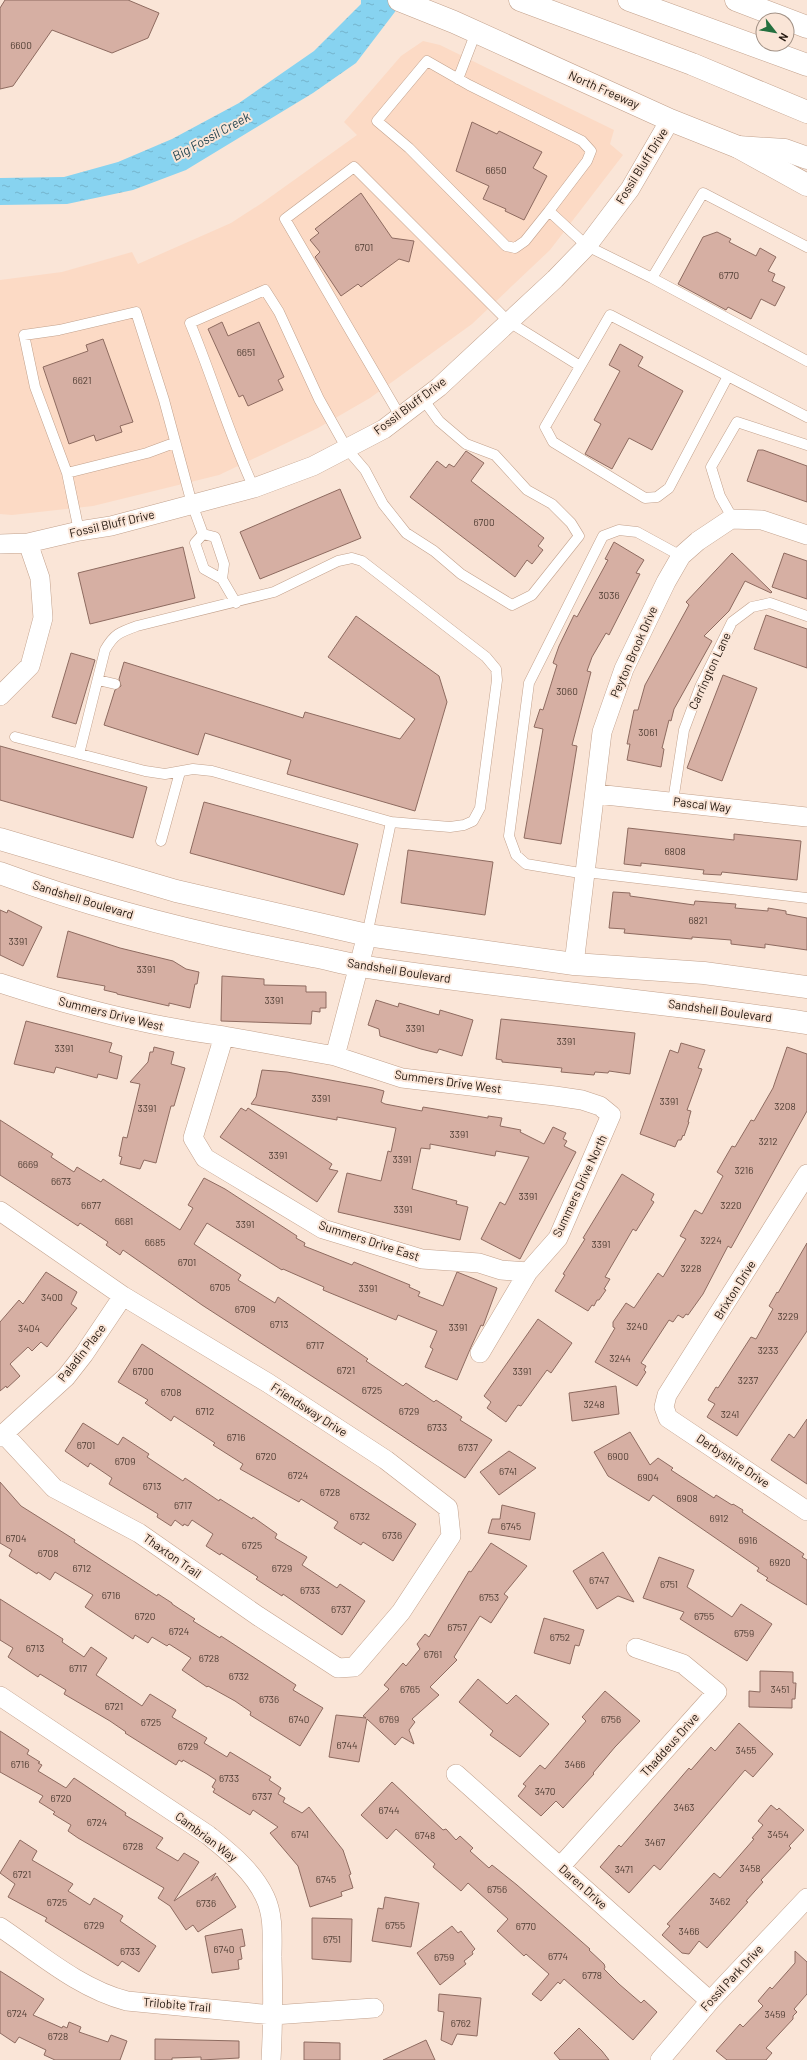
<svg xmlns="http://www.w3.org/2000/svg" width="807" height="2060" font-family="Barlow,sans-serif">
<defs>
<pattern id="water-ripples" width="26" height="14" patternUnits="userSpaceOnUse"><rect width="26" height="14" fill="#87d3f0"/><path d="M2 4q2-2 4 0t4 0M15 11q2-2 4 0t4 0" fill="none" stroke="#74b4cd"/></pattern>
</defs>
<rect width="100%" height="100%" fill="#fae5d7"/>
<path fill="#fcdac5" d="M423,41L440,45L614,130L610,144L623,155L550,250L472,324L370,398L318,428L219,475L93,506L12,515L0,514V280L62,272L132,252L138,264L231,223L262,203L357,135L344,122L401,56Z"/>
<path fill="url(#water-ripples)" d="M361,0H404L356,63L313,93L186,170L133,190L67,204L0,205V178L64,177L118,162L172,139L239,103L314,51L361,4Z"/>
<path fill="#d6afa3" stroke="#8e6b60" d="M5,0H128L159,13L148,38L112,53L52,30L13,86L0,89V8Z
M472,122L497,134L499,131L542,152L533,168L547,176L524,220L505,211L506,209L483,199L489,186L456,171Z
M361,193L392,238L414,241L409,262L399,259L361,287L358,284L341,296L315,257L320,252L310,240L319,233L315,229Z
M717,232L731,239L729,242L756,256L760,248L776,257L768,271L775,274L772,281L785,287L775,306L761,299L751,319L728,307L726,310L678,284L703,237Z
M222,322L228,336L259,322L284,377L278,380L283,390L248,406L243,395L239,397L208,329Z
M103,339L133,422L120,426L122,432L96,441L94,435L69,444L43,367L88,351L86,345Z
M620,344L643,357L638,366L683,391L652,450L629,438L612,469L585,454L601,424L594,420L620,371L609,365Z
M758,450H763L807,466V502L747,481Z
M466,451L484,463L471,481L544,538L538,546L543,550L532,564L527,560L515,577L410,497L437,461L446,468L449,464L454,467Z
M340,489L361,538L260,579L240,532Z
M614,542L644,560L636,573L640,574L609,635L606,633L592,657L587,671L591,672L572,745L577,746L561,844L524,838L543,729L534,727L540,709L543,710L557,665L553,663L559,646L574,615L577,617L608,560L605,559Z
M183,547L195,598L90,624L78,573Z
M732,553L772,592L771,593L745,581L729,611L704,636L712,641L674,709L671,721L669,720L662,748L664,749L661,767L627,760L630,744H627L634,710H638L645,685L689,605L686,602Z
M784,553L807,561V599L772,587Z
M766,615L807,629V668L754,649Z
M356,616L439,676L447,702L415,811L287,774L291,760L205,733L198,755L104,725L115,690L121,686L119,679L124,662L303,718L305,712L400,739L415,719L328,657Z
M71,653L95,660L76,724L52,717Z
M723,675L757,688L722,781L687,768Z
M0,746L147,787L133,838L0,800Z
M204,802L358,844L344,895L190,853Z
M628,828L734,840V834L801,841L797,880L722,872L721,875L703,874L704,870L641,863V866L624,864Z
M408,850L493,862L485,915L401,903Z
M613,892L630,893V896L694,905L695,901L736,904L735,908L768,911V908L786,911V914L807,918V950L765,944V948L731,944V940L692,937V939L624,933L625,929L609,928Z
M0,910L7,913L8,910L42,927L23,966L0,955Z
M68,931L120,948L173,961L186,969L199,972L197,984H195L190,1008L169,1003V1006L117,994V993L104,990L105,986L57,977Z
M222,976L264,979V985L306,986V992H326V1008H320V1012L312,1011L311,1024L221,1021Z
M376,1000L398,1007L399,1003L439,1015L440,1010L473,1020L462,1056L439,1049L437,1053L421,1049L380,1036L379,1029L368,1025Z
M501,1019L635,1033L630,1074L609,1071L608,1073L595,1072L594,1075L561,1072L562,1068L502,1062V1060L496,1059Z
M26,1021L112,1043L109,1052L122,1056L117,1079L98,1074L97,1078L56,1067L54,1073L14,1064Z
M681,1043L705,1050L698,1068L702,1069L687,1110L691,1111L688,1122H689L684,1136L683,1135L681,1140H678L675,1147L640,1134L670,1050L678,1053Z
M154,1047L174,1052L171,1064L185,1068L174,1106H171L156,1163L144,1160L140,1169L120,1164L122,1157L119,1156L123,1137L127,1138L140,1084L130,1082L148,1062L150,1052H153Z
M787,1047L807,1054V1111L731,1248L728,1246L703,1294L688,1315L686,1314L683,1318L678,1315L673,1322L669,1320L641,1363L646,1366L644,1370L646,1372L637,1386L595,1362L615,1328L613,1327V1322L626,1303L634,1308L658,1273L663,1277L686,1239L680,1236L695,1210L702,1214L723,1176L717,1172L732,1146L735,1147L751,1120L754,1121L773,1088Z
M262,1070L287,1072L373,1088L384,1091L381,1102L385,1104L422,1111L423,1107L488,1118V1116L502,1118L500,1126L521,1130L520,1132L544,1144L553,1127L566,1133L563,1139L567,1141L564,1146L576,1152L520,1259L481,1239L500,1202L505,1205L529,1157L496,1151L495,1156L430,1144V1149L421,1148L412,1189L457,1201L456,1204L468,1207L460,1240L338,1212L347,1173L381,1181L388,1151L391,1152L396,1128L337,1117V1120L251,1104L256,1097Z
M241,1108L246,1111L248,1108L332,1164L329,1169L338,1171L317,1202L220,1137Z
M0,1120L53,1154L51,1157L74,1172L77,1167L101,1182L103,1179L180,1230L193,1208L188,1205L204,1178L225,1189L297,1236L296,1238L305,1243L304,1246L352,1265L354,1262L410,1285L409,1287L420,1292L418,1296L443,1306L457,1272L497,1288L483,1326L481,1325L471,1347L457,1380L425,1367L433,1349L430,1347L437,1331L398,1315L396,1320L323,1290L324,1287L283,1269L282,1270L207,1223L194,1244L241,1275L238,1280L275,1303L278,1297L368,1359L366,1361L403,1386L406,1383L434,1402L436,1400L462,1417L460,1420L492,1440L465,1478L344,1397L202,1305L123,1250L120,1255L106,1245L108,1242L80,1223L78,1226L0,1175Z
M622,1174L654,1194L651,1200L654,1202L636,1231L633,1229L605,1277L610,1279L604,1289L606,1290L599,1300H597L594,1306L592,1305L588,1311L555,1291L565,1275L563,1274L585,1239L583,1238Z
M807,1243V1331L737,1436L707,1417L715,1404L708,1400L716,1387L718,1388L751,1337L756,1339L773,1309L769,1306L777,1292L778,1293Z
M46,1272L77,1292L71,1304L77,1308L47,1347L41,1342L32,1351L28,1347L10,1364L20,1376L7,1388L6,1386L0,1391V1322L19,1300L23,1304Z
M538,1319L572,1343L551,1373L547,1370L521,1406L518,1405L506,1422L487,1408L491,1402L484,1396Z
M142,1344L416,1524L393,1561L363,1542L361,1545L334,1528L338,1522L301,1499L299,1502L240,1469L243,1464L213,1445L215,1443L174,1416L171,1421L145,1403L148,1400L118,1382Z
M616,1386L619,1414L572,1421L569,1393Z
M807,1419V1484L771,1460L789,1434L794,1438Z
M83,1423L118,1445L123,1437L149,1454L147,1457L183,1481L185,1478L219,1501L220,1499L252,1519L253,1517L277,1534L275,1538L307,1557L302,1565L337,1588L340,1584L365,1601L342,1635L283,1594L282,1596L256,1579L258,1577L221,1553L220,1555L206,1546L213,1534L192,1520L188,1526L184,1524L183,1526L175,1520L171,1526L157,1517L158,1514L109,1484L112,1478L90,1463L88,1467L65,1451Z
M630,1432L650,1465L658,1458L673,1468L671,1470L714,1498L716,1495L732,1505L733,1504L743,1510L742,1512L804,1554L802,1557L807,1560V1605L766,1580L768,1578L757,1571L759,1568L653,1495L649,1501L608,1476L594,1452Z
M509,1451L536,1468L499,1495L480,1472Z
M0,1482L21,1506L75,1540L74,1542L157,1596L158,1594L172,1603V1604L195,1619L193,1621L220,1638L221,1636L296,1685L293,1690L323,1708L300,1746L250,1715L251,1712L235,1701L208,1686L207,1687L182,1670L191,1658L169,1644L167,1646L152,1637L148,1643L135,1635L133,1639L85,1607L93,1595L55,1572L50,1580L38,1572L37,1574L9,1556L12,1550L0,1543Z
M502,1505L535,1513L530,1540L488,1533L492,1519H500Z
M491,1543L527,1566L504,1594L508,1597L491,1623L480,1616L454,1657L457,1660L430,1687L439,1695L412,1719L415,1722L409,1730L414,1744L402,1737L395,1745L367,1719L359,1762L329,1757L336,1715L366,1718L363,1716L389,1689L384,1685L403,1663L406,1666L420,1649L417,1644L425,1634L429,1637L469,1571L471,1572Z
M603,1552L634,1602L618,1596L597,1609L573,1571Z
M659,1557L694,1570L687,1587L732,1617L741,1604L772,1624L747,1661L680,1619L684,1612L643,1598Z
M0,1599L63,1639L62,1642L84,1657L91,1647L107,1658L96,1675L142,1706L150,1694L176,1710L172,1717L207,1738L204,1743L227,1757L230,1752L271,1777L269,1780L281,1788L278,1794L285,1798L283,1802L302,1813L309,1807L343,1850L351,1874L349,1875L353,1888L341,1892L342,1896L310,1907L298,1866L270,1833L278,1827L253,1810L250,1815L213,1792L215,1789L212,1787L216,1780L207,1774L183,1760L182,1762L179,1760L176,1765L125,1733L126,1732L110,1721L64,1694L66,1690L40,1674L38,1677L8,1657L13,1648L0,1640Z
M544,1618L584,1630L579,1646L575,1645L570,1664L534,1653Z
M760,1671L793,1672V1683H796L795,1699H792V1708L749,1707V1691L760,1692Z
M478,1679L507,1704L516,1695L549,1724L520,1757L490,1735L493,1731L459,1702Z
M605,1691L640,1721L615,1747L593,1773L594,1774L563,1808L556,1801L541,1816L518,1796L526,1786L523,1784L540,1765L545,1769L586,1721L582,1717Z
M739,1723L773,1754L753,1777L745,1770L660,1870L654,1865L629,1893L600,1867L619,1845L621,1847L689,1768L691,1770L711,1747L715,1751Z
M0,1731L29,1750L27,1754L40,1762L38,1763L42,1765L38,1771L66,1788L74,1778L126,1813L125,1815L163,1838L156,1848L178,1861L184,1853L199,1862L174,1901L216,1873L211,1881L217,1876L236,1907L198,1932L193,1925L186,1930L170,1906L158,1898L164,1888L78,1838L68,1831L71,1825L53,1814L55,1812L39,1802L43,1796L0,1772Z
M392,1782L443,1830L446,1829L456,1840L460,1836L473,1848L470,1851L489,1868L492,1865L517,1885L590,1949L589,1950L604,1964L605,1967L604,1969L619,1984L641,2003L644,2000L657,2012L633,2040L564,1979L560,1984L558,1982L541,2001L532,1994L549,1974L526,1954L524,1956L497,1931L508,1919L468,1883L461,1891L433,1867L435,1864L396,1829L387,1839L361,1815Z
M771,1805L777,1810L779,1808L804,1830L789,1846L791,1848L761,1880L763,1882L746,1901L748,1902L707,1948L699,1941L689,1954L682,1953L662,1935L670,1926L667,1924L714,1873L720,1878L754,1839L752,1838L763,1825L758,1821Z
M20,1840L37,1851L32,1860L73,1884L68,1891L90,1905L94,1898L123,1916L120,1921L156,1946L139,1972L122,1961L118,1966L99,1954L45,1921L47,1918L8,1897L15,1884L0,1873Z
M385,1897L419,1903L411,1947L372,1941L378,1908L383,1909Z
M312,1918L352,1919L351,1962L312,1959Z
M452,1926L458,1933L461,1931L475,1949L472,1952L473,1954L464,1961L466,1964L440,1985L417,1953Z
M242,1929L245,1946L240,1947L242,1959L238,1960L239,1969L212,1973L205,1936Z
M795,1951L807,1962V1994L794,2009L797,2012L793,2016V2019L766,2048L772,2053L766,2060H727L716,2051L740,2024L743,2027L763,2006L758,2001L770,1987L772,1989L795,1963Z
M0,1971L44,1999L33,2015L62,2028L63,2026L67,2028L69,2022L81,2027L79,2032L108,2042L111,2035L127,2041L120,2060H55L44,2055L46,2050L19,2037L15,2043L0,2033Z
M439,1994L481,1998L477,2036L457,2034L452,2045L441,2040L444,2012L438,2011Z
M579,2028L602,2051L609,2060H560L554,2053Z
M155,2039L239,2041V2058L201,2060V2057L172,2058V2060H155Z
M426,2040L435,2060H383Z
M304,2042L340,2043V2060H304Z"/>
<g fill="none" stroke-linecap="round" stroke-linejoin="round">
<defs>
<path id="lane" d="M458,79L476,32
M549,211L525,241L515,248L506,246L409,148L377,121L427,61L469,85L582,141L591,151L587,161L549,211L587,246L652,278L807,361
M652,278L703,193L807,247
M728,376L669,488L657,497L645,498L553,442L545,427L610,315L807,417
M400,416L285,219L354,167L509,322L580,366
M174,443L147,453L67,473L35,387L24,335L59,330L136,312L164,400L192,504L203,534
M67,473L79,531
M254,488C229,435 213,378 190,323L265,290L279,312L319,399L347,449L365,470L383,504L406,533L434,551L461,574L512,605L532,595L579,536L571,523L552,504L527,490L495,455L466,444L439,421L423,399
M733,519L720,496L711,467L737,422L807,445
M203,534L215,537L224,564L222,579L236,603
M203,534L195,543L204,569L222,579
M98,680L115,684
M15,737L145,771L165,774L193,769L212,771L391,822L450,827L464,825L473,821L480,808L497,680L496,669L486,657L362,561L352,558L338,561L274,592L137,626C120,632 114,634 105,650L79,754
M673,801L684,730L700,687L732,622L752,607L770,603L807,616
M161,841L180,772
M586,872L807,898
M586,874L526,864L516,855L509,836L529,683L603,536L619,530L637,532L681,556
M367,935L391,822"/>
<path id="street" d="M0,544L28,543L79,531L111,526L254,488L313,466L384,429L439,387L555,279L587,246L630,189L670,120
M0,696L30,666L43,618L40,578L28,543
M596,794L807,817
M574,964L602,732L624,669L666,582L681,556L698,541L731,519L762,520L807,535
M0,983C73,1007 147,1026 224,1036
M335,1056L367,935
M807,1174L667,1395L664,1407L668,1418L807,1511
M0,1211L123,1296L268,1383L386,1460L448,1508L451,1536L401,1612L354,1667L338,1668L258,1616L139,1533L54,1488L4,1434
M480,1353L528,1272L558,1238L611,1115L600,1106L582,1100L555,1096L402,1078L335,1056L224,1036L193,1138L205,1158L323,1229L422,1259L479,1263L501,1270L528,1272
M0,1437L66,1377L84,1354L123,1296
M0,1696L208,1835C230,1853 253,1871 265,1897C274,1916 272,1937 272,1957C273,1991 273,2025 271,2060
M456,1774L710,2001
M560,1867L717,1692L683,1664L636,1648
M0,1927C40,1954 80,1989 127,2001L273,2015L374,2008
M660,2060L710,2001L807,1898"/>
<path id="secondary" d="M399,0L454,22L670,120L738,147L807,185
M0,839L176,891L367,935L574,964L704,973L807,987
M0,873C100,910 202,935 307,955C325,958 342,963 360,966C508,989 658,1001 807,1023"/>
<path id="highway" d="M520,0L692,64L807,112
M629,0L807,65
M736,0L807,27
M738,147L785,150L807,158"/>
</defs>
<use href="#lane" stroke="#c2a18c" stroke-width="11"/>
<use href="#street" stroke="#c2a18c" stroke-width="20"/>
<use href="#secondary" stroke="#c2a18c" stroke-width="23"/>
<use href="#highway" stroke="#c2a18c" stroke-width="23"/>
<use href="#lane" stroke="#fff" stroke-width="10"/>
<use href="#street" stroke="#fff" stroke-width="19"/>
<use href="#secondary" stroke="#fff" stroke-width="22"/>
<use href="#highway" stroke="#fff" stroke-width="22"/>
</g>
<g text-anchor="middle" stroke-width="4" stroke-linejoin="round" paint-order="stroke">
<g font-size="10" fill="#4e3c32">
<text x="21" y="49">6600</text>
<text x="496" y="174">6650</text>
<text x="364" y="251">6701</text>
<text x="729" y="279">6770</text>
<text x="246" y="356">6651</text>
<text x="82" y="384">6621</text>
<text x="484" y="526">6700</text>
<text x="609" y="599">3036</text>
<text x="567" y="695">3060</text>
<text x="648" y="736">3061</text>
<text x="675" y="855">6808</text>
<text x="698" y="924">6821</text>
<text x="18" y="945">3391</text>
<text x="146" y="973">3391</text>
<text x="274" y="1004">3391</text>
<text x="415" y="1032">3391</text>
<text x="566" y="1045">3391</text>
<text x="64" y="1052">3391</text>
<text x="321" y="1102">3391</text>
<text x="669" y="1105">3391</text>
<text x="785" y="1110">3208</text>
<text x="147" y="1112">3391</text>
<text x="459" y="1138">3391</text>
<text x="768" y="1145">3212</text>
<text x="278" y="1159">3391</text>
<text x="402" y="1163">3391</text>
<text x="28" y="1168">6669</text>
<text x="744" y="1174">3216</text>
<text x="61" y="1185">6673</text>
<text x="528" y="1200">3391</text>
<text x="91" y="1209">6677</text>
<text x="731" y="1209">3220</text>
<text x="403" y="1213">3391</text>
<text x="124" y="1225">6681</text>
<text x="245" y="1228">3391</text>
<text x="711" y="1244">3224</text>
<text x="155" y="1246">6685</text>
<text x="601" y="1248">3391</text>
<text x="187" y="1266">6701</text>
<text x="691" y="1272">3228</text>
<text x="220" y="1291">6705</text>
<text x="368" y="1292">3391</text>
<text x="52" y="1301">3400</text>
<text x="245" y="1313">6709</text>
<text x="788" y="1320">3229</text>
<text x="279" y="1328">6713</text>
<text x="637" y="1330">3240</text>
<text x="458" y="1331">3391</text>
<text x="29" y="1332">3404</text>
<text x="315" y="1349">6717</text>
<text x="768" y="1354">3233</text>
<text x="620" y="1362">3244</text>
<text x="346" y="1374">6721</text>
<text x="143" y="1375">6700</text>
<text x="522" y="1375">3391</text>
<text x="748" y="1384">3237</text>
<text x="372" y="1394">6725</text>
<text x="171" y="1396">6708</text>
<text x="594" y="1408">3248</text>
<text x="205" y="1415">6712</text>
<text x="409" y="1415">6729</text>
<text x="730" y="1418">3241</text>
<text x="437" y="1431">6733</text>
<text x="236" y="1441">6716</text>
<text x="86" y="1449">6701</text>
<text x="468" y="1451">6737</text>
<text x="266" y="1460">6720</text>
<text x="618" y="1460">6900</text>
<text x="125" y="1465">6709</text>
<text x="508" y="1475">6741</text>
<text x="298" y="1479">6724</text>
<text x="648" y="1481">6904</text>
<text x="152" y="1490">6713</text>
<text x="330" y="1496">6728</text>
<text x="687" y="1502">6908</text>
<text x="183" y="1509">6717</text>
<text x="360" y="1520">6732</text>
<text x="719" y="1522">6912</text>
<text x="511" y="1530">6745</text>
<text x="392" y="1539">6736</text>
<text x="16" y="1542">6704</text>
<text x="748" y="1544">6916</text>
<text x="252" y="1549">6725</text>
<text x="48" y="1557">6708</text>
<text x="780" y="1566">6920</text>
<text x="82" y="1572">6712</text>
<text x="282" y="1572">6729</text>
<text x="599" y="1584">6747</text>
<text x="669" y="1588">6751</text>
<text x="310" y="1594">6733</text>
<text x="111" y="1599">6716</text>
<text x="489" y="1601">6753</text>
<text x="341" y="1613">6737</text>
<text x="145" y="1620">6720</text>
<text x="704" y="1620">6755</text>
<text x="457" y="1631">6757</text>
<text x="179" y="1635">6724</text>
<text x="744" y="1637">6759</text>
<text x="560" y="1641">6752</text>
<text x="35" y="1652">6713</text>
<text x="433" y="1658">6761</text>
<text x="209" y="1662">6728</text>
<text x="78" y="1672">6717</text>
<text x="239" y="1680">6732</text>
<text x="410" y="1693">6765</text>
<text x="780" y="1693">3451</text>
<text x="269" y="1703">6736</text>
<text x="114" y="1710">6721</text>
<text x="299" y="1723">6740</text>
<text x="389" y="1723">6769</text>
<text x="611" y="1723">6756</text>
<text x="151" y="1726">6725</text>
<text x="347" y="1749">6744</text>
<text x="188" y="1750">6729</text>
<text x="746" y="1754">3455</text>
<text x="20" y="1768">6716</text>
<text x="575" y="1768">3466</text>
<text x="229" y="1782">6733</text>
<text x="545" y="1795">3470</text>
<text x="262" y="1800">6737</text>
<text x="61" y="1802">6720</text>
<text x="684" y="1811">3463</text>
<text x="389" y="1814">6744</text>
<text x="97" y="1826">6724</text>
<text x="300" y="1838">6741</text>
<text x="778" y="1838">3454</text>
<text x="425" y="1839">6748</text>
<text x="655" y="1846">3467</text>
<text x="133" y="1850">6728</text>
<text x="750" y="1872">3458</text>
<text x="624" y="1873">3471</text>
<text x="22" y="1878">6721</text>
<text x="326" y="1883">6745</text>
<text x="497" y="1893">6756</text>
<text x="720" y="1905">3462</text>
<text x="57" y="1906">6725</text>
<text x="206" y="1907">6736</text>
<text x="94" y="1929">6729</text>
<text x="395" y="1929">6755</text>
<text x="526" y="1930">6770</text>
<text x="689" y="1935">3466</text>
<text x="332" y="1943">6751</text>
<text x="224" y="1953">6740</text>
<text x="130" y="1955">6733</text>
<text x="558" y="1960">6774</text>
<text x="444" y="1961">6759</text>
<text x="592" y="1979">6778</text>
<text x="17" y="2017">6724</text>
<text x="775" y="2018">3459</text>
<text x="461" y="2027">6762</text>
<text x="58" y="2040">6728</text>
</g>
<g font-size="12" fill="#21150d" stroke="#fae5d7">
<text transform="translate(604 90) rotate(24)" y="4">North Freeway</text>
<text transform="translate(642 166) rotate(-58)" y="4">Fossil Bluff Drive</text>
<text transform="translate(410 406) rotate(-37)" y="4">Fossil Bluff Drive</text>
<text transform="translate(112 524) rotate(-13)" y="4">Fossil Bluff Drive</text>
<text transform="translate(634 652) rotate(-66)" y="4">Peyton Brook Drive</text>
<text transform="translate(710 671) rotate(-65)" y="4">Carrington Lane</text>
<text transform="translate(702 805) rotate(7)" y="4">Pascal Way</text>
<text transform="translate(83 900) rotate(17)" y="4">Sandshell Boulevard</text>
<text transform="translate(399 971) rotate(9)" y="4">Sandshell Boulevard</text>
<text transform="translate(720 1011) rotate(8)" y="4">Sandshell Boulevard</text>
<text transform="translate(111 1014) rotate(14)" y="4">Summers Drive West</text>
<text transform="translate(448 1082) rotate(8)" y="4">Summers Drive West</text>
<text transform="translate(580 1186) rotate(-65)" y="4">Summers Drive North</text>
<text transform="translate(369 1241) rotate(18)" y="4">Summers Drive East</text>
<text transform="translate(735 1290) rotate(-58)" y="4">Brixton Drive</text>
<text transform="translate(82 1353) rotate(-52)" y="4">Paladin Place</text>
<text transform="translate(309 1410) rotate(33)" y="4">Friendsway Drive</text>
<text transform="translate(733 1461) rotate(34)" y="4">Derbyshire Drive</text>
<text transform="translate(172 1556) rotate(35)" y="4">Thaxton Trail</text>
<text transform="translate(670 1745) rotate(-48)" y="4">Thaddeus Drive</text>
<text transform="translate(206 1837) rotate(37)" y="4">Cambrian Way</text>
<text transform="translate(583 1887) rotate(42)" y="4">Daren Drive</text>
<text transform="translate(732 1978) rotate(-47)" y="4">Fossil Park Drive</text>
<text transform="translate(177 2005) rotate(5)" y="4">Trilobite Trail</text>
</g>
<g font-size="13" font-style="italic" fill="#1b3f4c" stroke="#fae5d7">
<text transform="translate(211 136) rotate(-29)" y="5">Big Fossil Creek</text>
</g>
</g>
<g transform="translate(775 32) rotate(121)"><circle r="19" fill="#fae5d7" stroke="#a39286"/>
<path d="M0-3L7 15L0 10L-7 15Z" fill="#25703f"/>
<text y="-6" font-size="11" font-weight="bold" text-anchor="middle" fill="#21150d">N</text>
</g>
</svg>
